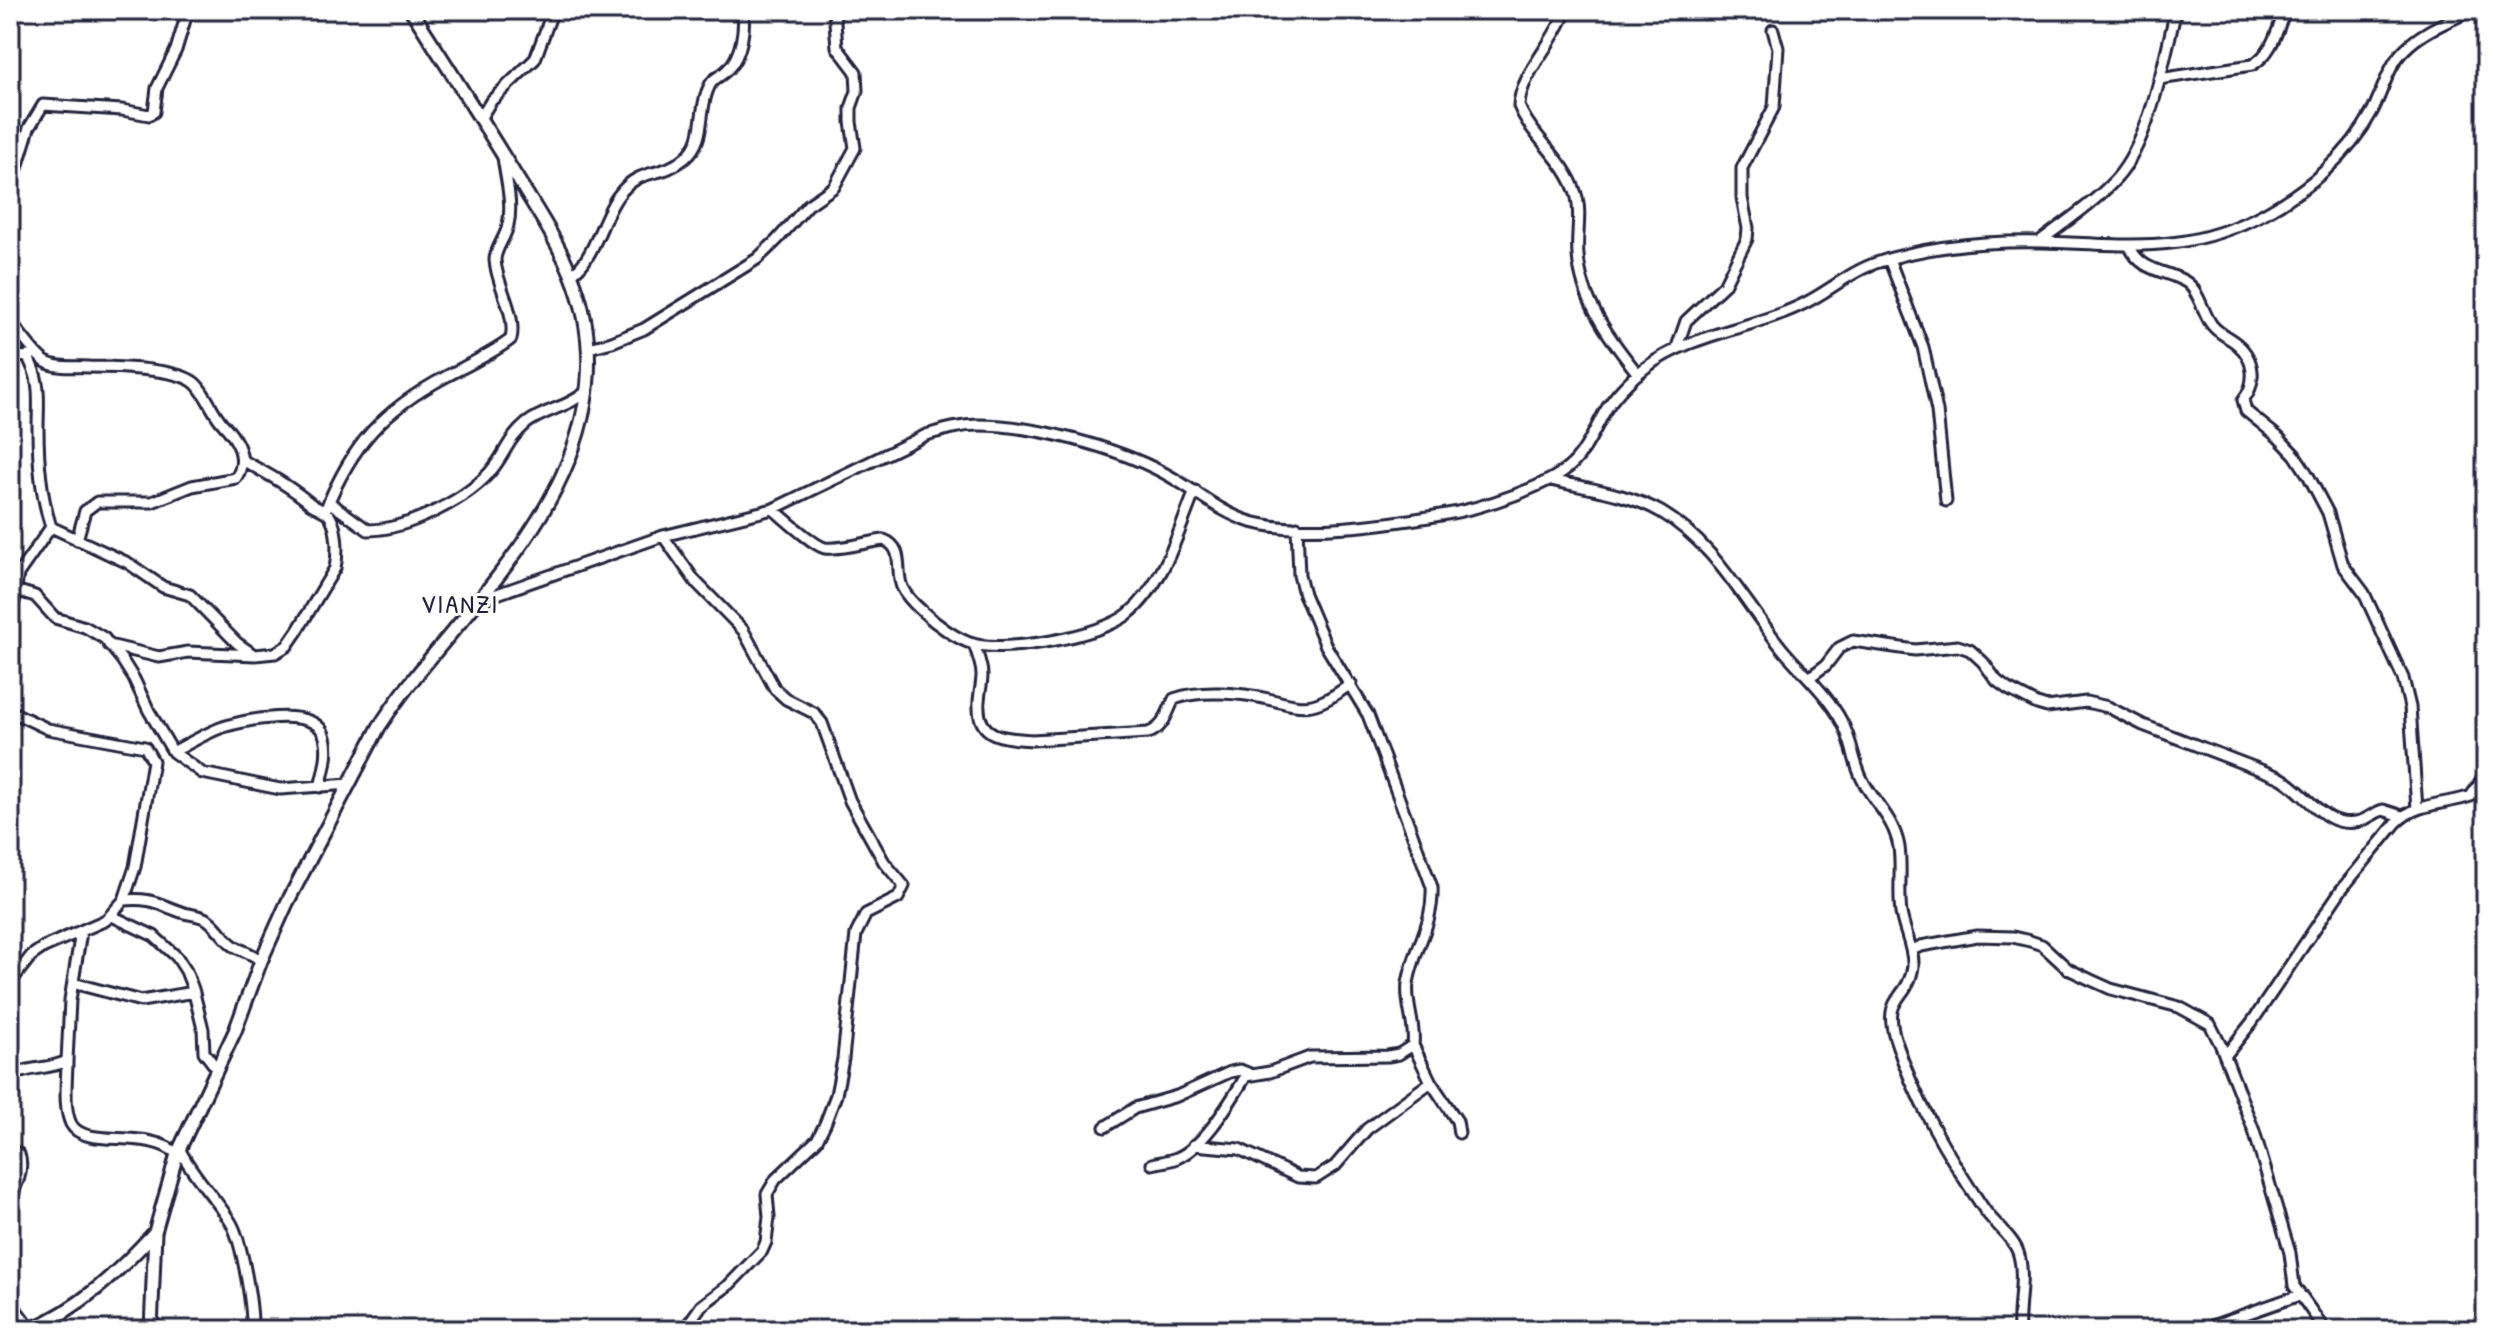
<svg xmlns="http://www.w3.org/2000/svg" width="2496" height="1340" font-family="'Patrick Hand',sans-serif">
<rect width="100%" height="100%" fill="#fff"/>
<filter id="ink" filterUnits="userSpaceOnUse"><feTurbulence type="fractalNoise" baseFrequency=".0125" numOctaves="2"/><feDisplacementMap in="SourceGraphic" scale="16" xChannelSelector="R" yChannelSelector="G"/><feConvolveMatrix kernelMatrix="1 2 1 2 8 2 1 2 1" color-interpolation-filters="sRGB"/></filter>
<g filter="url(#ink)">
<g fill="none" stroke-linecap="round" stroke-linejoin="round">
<defs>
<path id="minor" d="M1566,10C1556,41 1520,74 1519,106C1532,138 1566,160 1576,194C1582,212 1576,236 1578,255C1581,301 1610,339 1638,374
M2159,79L2252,65C2272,54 2277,31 2285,10
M480,119L491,101L535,59L553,10
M10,191L29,128L43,105L122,110L149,115L154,112L157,88L176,50L188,10
M2039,242C2065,222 2094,203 2116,179C2150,142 2164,59 2176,10
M2130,247C2141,272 2166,270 2186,282C2199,290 2203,314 2212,325C2219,334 2229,337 2237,344C2255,359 2257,383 2243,400L2246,411L2278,437L2295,455L2308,475L2328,513L2343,565L2364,593L2403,678L2410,707L2417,809
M1889,259L1923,347L1937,411L1946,501
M571,274C593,263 602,217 618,196C641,165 659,180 685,158C705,141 699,118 706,95C712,75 718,80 728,69C742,55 745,28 743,10
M10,321C19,331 35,356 46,362C58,369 76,366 89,367C112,367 180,368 196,384C207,395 212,412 223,424C237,439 249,458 236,478L192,486L152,502H97L85,511L77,540
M1677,347L1686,321L1724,285L1747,239L1748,228L1742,198V168L1774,107L1778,48L1773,30
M589,348L612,342L644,329L757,259L777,240L808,205L834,187L855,148L851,122V108L857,91L856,72L837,47L834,10
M10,356L30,357
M1551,480C1588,489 1628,493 1661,512C1717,545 1745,605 1785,652C1805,675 1827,694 1842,722C1852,740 1853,761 1862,779C1874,803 1894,818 1899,847C1902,869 1898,891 1901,913C1904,931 1914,949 1913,966C1909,1000 1882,995 1895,1038C1914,1099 1948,1156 1984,1209C1993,1223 2012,1236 2018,1252C2026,1275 2017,1305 2019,1330
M329,502L368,530C407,530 471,498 494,467C507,450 508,439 527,423C546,409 569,407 587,391
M773,509C784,518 814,546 825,548C843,550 866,542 884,540C905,548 895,570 902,587C906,596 914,604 922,611C935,623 956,639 973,644C1007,653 1101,636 1128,614C1164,585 1178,532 1195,491
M325,511C352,444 383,410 447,376C464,367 497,351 511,339C517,313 496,284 495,260C495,249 506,237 508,225C513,204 506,179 503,157
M51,527L128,563L163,587L190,595L237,643L254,655
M663,536L695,581L743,630L775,689L786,699L814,713L822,723L850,801L884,862L904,886L898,898L866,914L856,934L843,1059L836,1095L825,1124L817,1140L776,1179L767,1194L769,1217L766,1242L762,1251L730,1284L701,1306L684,1330
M15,590L35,596L55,618L85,627L104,638L122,660L134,679L149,711L173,752L202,773L280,789L350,784
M480,600L663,536L773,509L926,435C944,430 960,425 978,425C1034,425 1115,447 1164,473C1193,488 1217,511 1248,521C1300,537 1387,524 1441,515C1475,510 1556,486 1577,459C1589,445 1595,429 1604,413C1613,397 1630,379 1645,368C1691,333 1749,330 1799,306C1826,294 1849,272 1876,263C1927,246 1988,241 2042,242C2127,244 2185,256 2265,213C2307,190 2349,155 2372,112C2382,93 2389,64 2404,50C2422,31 2449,21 2472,10
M10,605L14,602L18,574L51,527C41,496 38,461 38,428C38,401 42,381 27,356
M974,644C977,654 982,665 982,675C982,686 978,697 979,708C979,739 1008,738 1032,740L1148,733C1164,728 1167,713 1174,699C1199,689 1242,693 1268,699C1282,702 1297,708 1312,705C1326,702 1339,692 1351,684
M109,645L159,657L188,652L255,655L275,653L287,646L298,630L335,568C338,554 338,532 331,518C327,510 318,509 311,504C290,486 266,473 242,460
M1810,677L1826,665L1839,648L1853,641L1915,650L1958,646L1970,650L1983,662L1997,681L2008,689L2037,704L2047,707L2086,702L2108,707L2143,725L2279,777C2307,791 2324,831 2360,821C2368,819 2375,812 2383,810L2402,816
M10,711L48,729L145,747L153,761L135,867L124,900L106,920L44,947L31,956L10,983
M173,752C190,743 206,733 223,727C246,720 309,707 323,732C331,748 324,771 320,787
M124,900C151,897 160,905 184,913C192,915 200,915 208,920C218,927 224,939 234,946C244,952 252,953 261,961
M112,916L154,936L177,957L186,971L193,989L203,1029L204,1052L217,1069
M1912,950L1921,946L1977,936L2013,937L2030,941L2042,945L2068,969L2091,980L2111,989L2179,1007L2210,1024L2221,1046L2254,1131L2290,1253L2294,1286L2325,1330
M73,983L141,1001L194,992
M1413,1045L1431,1082L1457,1121L1459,1133
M2225,1056L2252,1022L2341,890L2396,823C2416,802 2445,805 2471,796L2486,774
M67,1061C67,1079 63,1107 71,1124C85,1150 149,1127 177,1154
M10,1077C28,1066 49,1070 67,1061L70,1000L81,932
M1105,1127L1135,1108L1177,1096L1230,1072L1240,1070L1250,1074
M1194,1145L1239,1149L1298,1177L1316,1178L1335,1166L1367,1129L1431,1082
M10,1149L19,1154C24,1169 18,1184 10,1197
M180,1150C193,1176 214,1196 230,1221C242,1239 253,1307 252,1330
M1152,1164C1160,1162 1170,1161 1177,1158C1205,1146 1231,1100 1246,1076L1270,1072L1310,1057L1388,1056L1399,1054L1413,1045C1416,1024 1405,1005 1408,983C1414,948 1434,924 1432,887L1368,715L1326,646L1304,594L1299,575L1297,527
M10,1293L17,1311L31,1329
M2200,1330L2300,1295"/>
<path id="tertiary" d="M29,1330C80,1309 118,1272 155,1232
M151,1330L155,1232L177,1154L235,1031L261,961L287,903L379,727C425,656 488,598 534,526C584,449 607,362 571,274C555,236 532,203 511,168C478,115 445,62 411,10"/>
</defs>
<use href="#minor" stroke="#22223b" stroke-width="15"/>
<use href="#tertiary" stroke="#22223b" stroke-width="17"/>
<use href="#minor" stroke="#fff" stroke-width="9"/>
<use href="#tertiary" stroke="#fff" stroke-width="11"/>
</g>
</g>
<g text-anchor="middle" stroke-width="6" stroke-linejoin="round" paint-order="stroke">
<g font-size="26" letter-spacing="2" fill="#22223b" stroke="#fff">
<text x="460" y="613">VIANZI</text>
</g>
</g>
<rect width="2496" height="1340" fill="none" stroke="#fff" stroke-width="40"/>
<rect x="20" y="20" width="2456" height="1300" fill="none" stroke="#22223b" stroke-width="3" filter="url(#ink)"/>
</svg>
